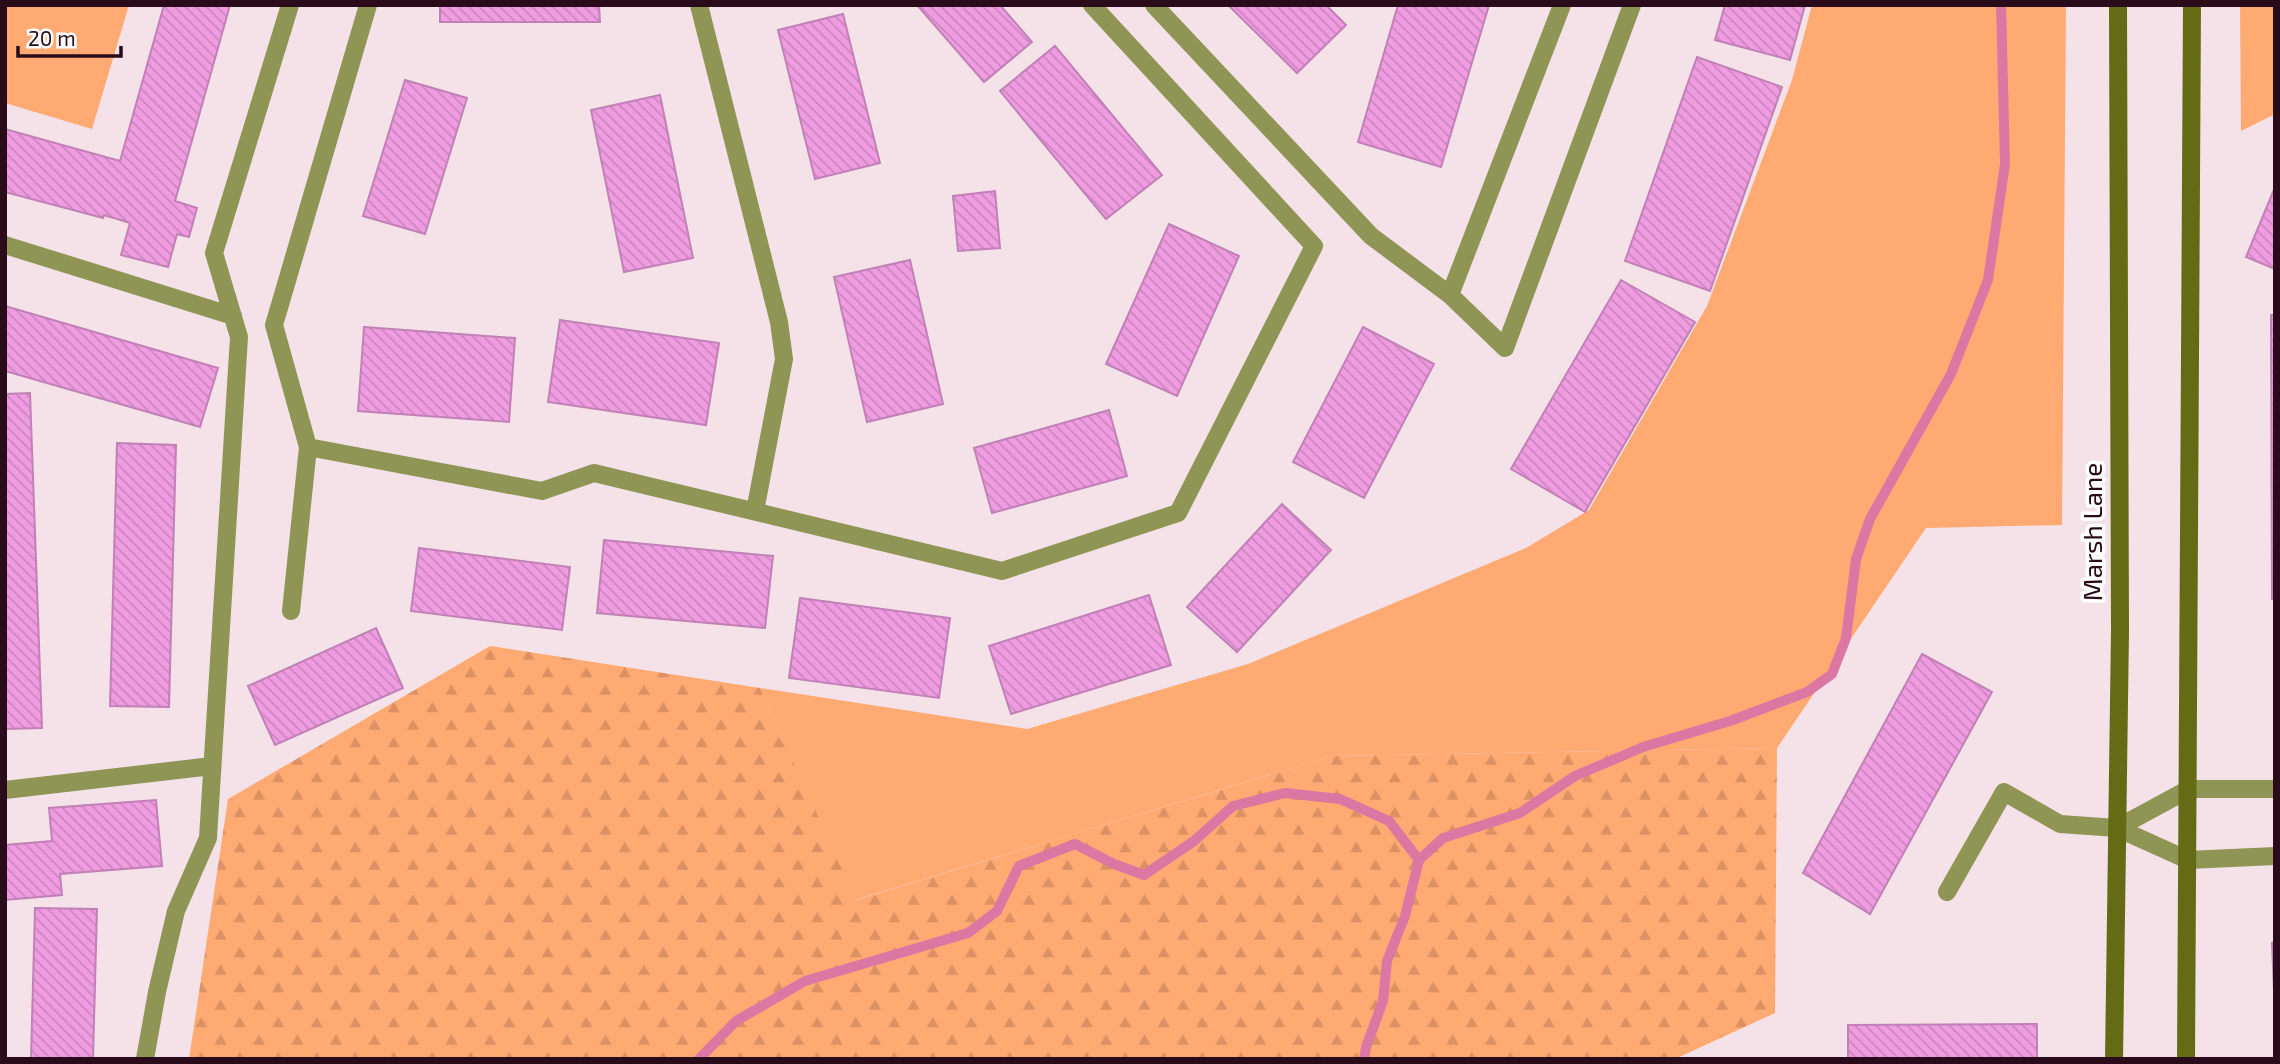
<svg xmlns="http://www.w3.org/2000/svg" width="2280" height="1064" font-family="'Exo 2',sans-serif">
<defs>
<pattern id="forest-firs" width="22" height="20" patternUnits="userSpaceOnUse" patternTransform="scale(1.75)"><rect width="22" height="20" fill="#ffaa73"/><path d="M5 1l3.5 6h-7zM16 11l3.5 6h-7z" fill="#db9163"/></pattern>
<pattern id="building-back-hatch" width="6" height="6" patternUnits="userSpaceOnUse" patternTransform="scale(1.75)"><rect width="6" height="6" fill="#ef9ce1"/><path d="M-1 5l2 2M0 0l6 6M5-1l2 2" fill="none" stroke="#cd85c0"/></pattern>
</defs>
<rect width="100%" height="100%" fill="#f4e2e8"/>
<path fill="#ffaa73" d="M5,5H129L92,129L5,103Z
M1812,5H2066L2062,525L1926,528L1777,748L1332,756L855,900L760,688L1027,729L1248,664L1526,548L1589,510L1707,306L1792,80Z
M2240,5H2275V114L2241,131Z"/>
<path fill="url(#forest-firs)" d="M490,646L760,688L856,900L1332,756L1777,748L1775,1013L1675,1059H189L228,799Z"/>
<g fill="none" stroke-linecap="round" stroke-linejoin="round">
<path stroke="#da78a3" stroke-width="10" d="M699,1059L736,1021L805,981L968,933L997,911L1019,866L1075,844L1114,864L1144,875L1194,841L1233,806L1285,793L1340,799L1389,821L1419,860L1443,838L1520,813L1575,776L1643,747L1730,721L1807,692L1832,674L1846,638L1856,559L1870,519L1951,374L1988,280L2005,164L2001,5
M1364,1059L1366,1047L1383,1001L1387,961L1405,916L1419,860"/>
</g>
<path fill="url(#building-back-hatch)" stroke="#c181b6" stroke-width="2" d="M164,5H230L175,201L197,208L189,237L177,234L168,267L121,255L130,223L104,215L103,218L5,192V129L120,161Z
M440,5H599L600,22H440Z
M917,5H1000L1032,42L984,82Z
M1228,5H1326L1346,25L1297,73Z
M1398,5H1489L1441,167L1358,142Z
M1725,5H1805L1790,60L1715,40Z
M843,14L880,163L815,179L778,30Z
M1055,46L1162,175L1106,219L1000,91Z
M1697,57L1782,87L1710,291L1625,261Z
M405,80L467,98L425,234L363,216Z
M660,95L693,258L624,272L591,110Z
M2275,187V269L2246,257Z
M995,191L1000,248L958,251L953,196Z
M1169,224L1239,256L1177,396L1106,364Z
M910,260L943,404L867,422L834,277Z
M1621,280L1695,322L1585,512L1511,469Z
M5,306L218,368L200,427L5,371Z
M2271,315H2275V599H2272Z
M560,320L719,343L706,425L548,402Z
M364,327L515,338L509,422L358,411Z
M1363,327L1434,364L1364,498L1293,462Z
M30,393L42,728L5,729V394Z
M1109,410L1127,476L992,513L974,448Z
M117,443L176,445L169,707L110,706Z
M1282,504L1331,550L1237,652L1187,607Z
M604,540L773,556L765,628L597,613Z
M419,548L570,567L562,630L411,611Z
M1149,595L1171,665L1011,714L989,646Z
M800,598L950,618L939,698L789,678Z
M376,628L403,688L275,745L248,686Z
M1922,654L1992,692L1870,914L1803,873Z
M156,800L162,866L60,874L62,895L5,900V845L52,841L49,808Z
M35,908L97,909L93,1059H31Z
M2275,942V1013L2272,943Z
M2037,1024V1059H1848V1025Z"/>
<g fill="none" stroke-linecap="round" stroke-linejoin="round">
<path stroke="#8f9555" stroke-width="18" d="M699,5L779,322L784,359L755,511
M1154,5L1371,236L1450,295L1505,348L1632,5
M5,245L233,316
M1450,295L1562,5
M308,447L542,491L594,473L1002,571L1178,513L1314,246L1092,5
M291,611L308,447L274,325L368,5
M5,790L212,766
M1947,892L2004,792L2060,824L2117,828
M145,1059L157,992L176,911L208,838L239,337L214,253L290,5"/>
<path stroke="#8f9555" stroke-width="18" d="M2117,828L2189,789H2275
M2117,828L2188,860L2275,856"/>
<path stroke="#656b15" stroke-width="18" d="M2114,1059L2120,631L2118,5
M2186,1059L2192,5"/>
</g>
<g text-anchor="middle" stroke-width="7" stroke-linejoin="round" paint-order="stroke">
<g font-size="26" fill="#290b19" stroke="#fff">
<text transform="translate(2093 532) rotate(-90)" y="9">Marsh Lane</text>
</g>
</g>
<rect width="2280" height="1064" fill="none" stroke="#290b19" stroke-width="14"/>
<path d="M18 46v10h103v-10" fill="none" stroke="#290b19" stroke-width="3.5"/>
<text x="28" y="46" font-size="21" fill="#290b19" stroke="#ffffff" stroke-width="5" paint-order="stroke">20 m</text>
</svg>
